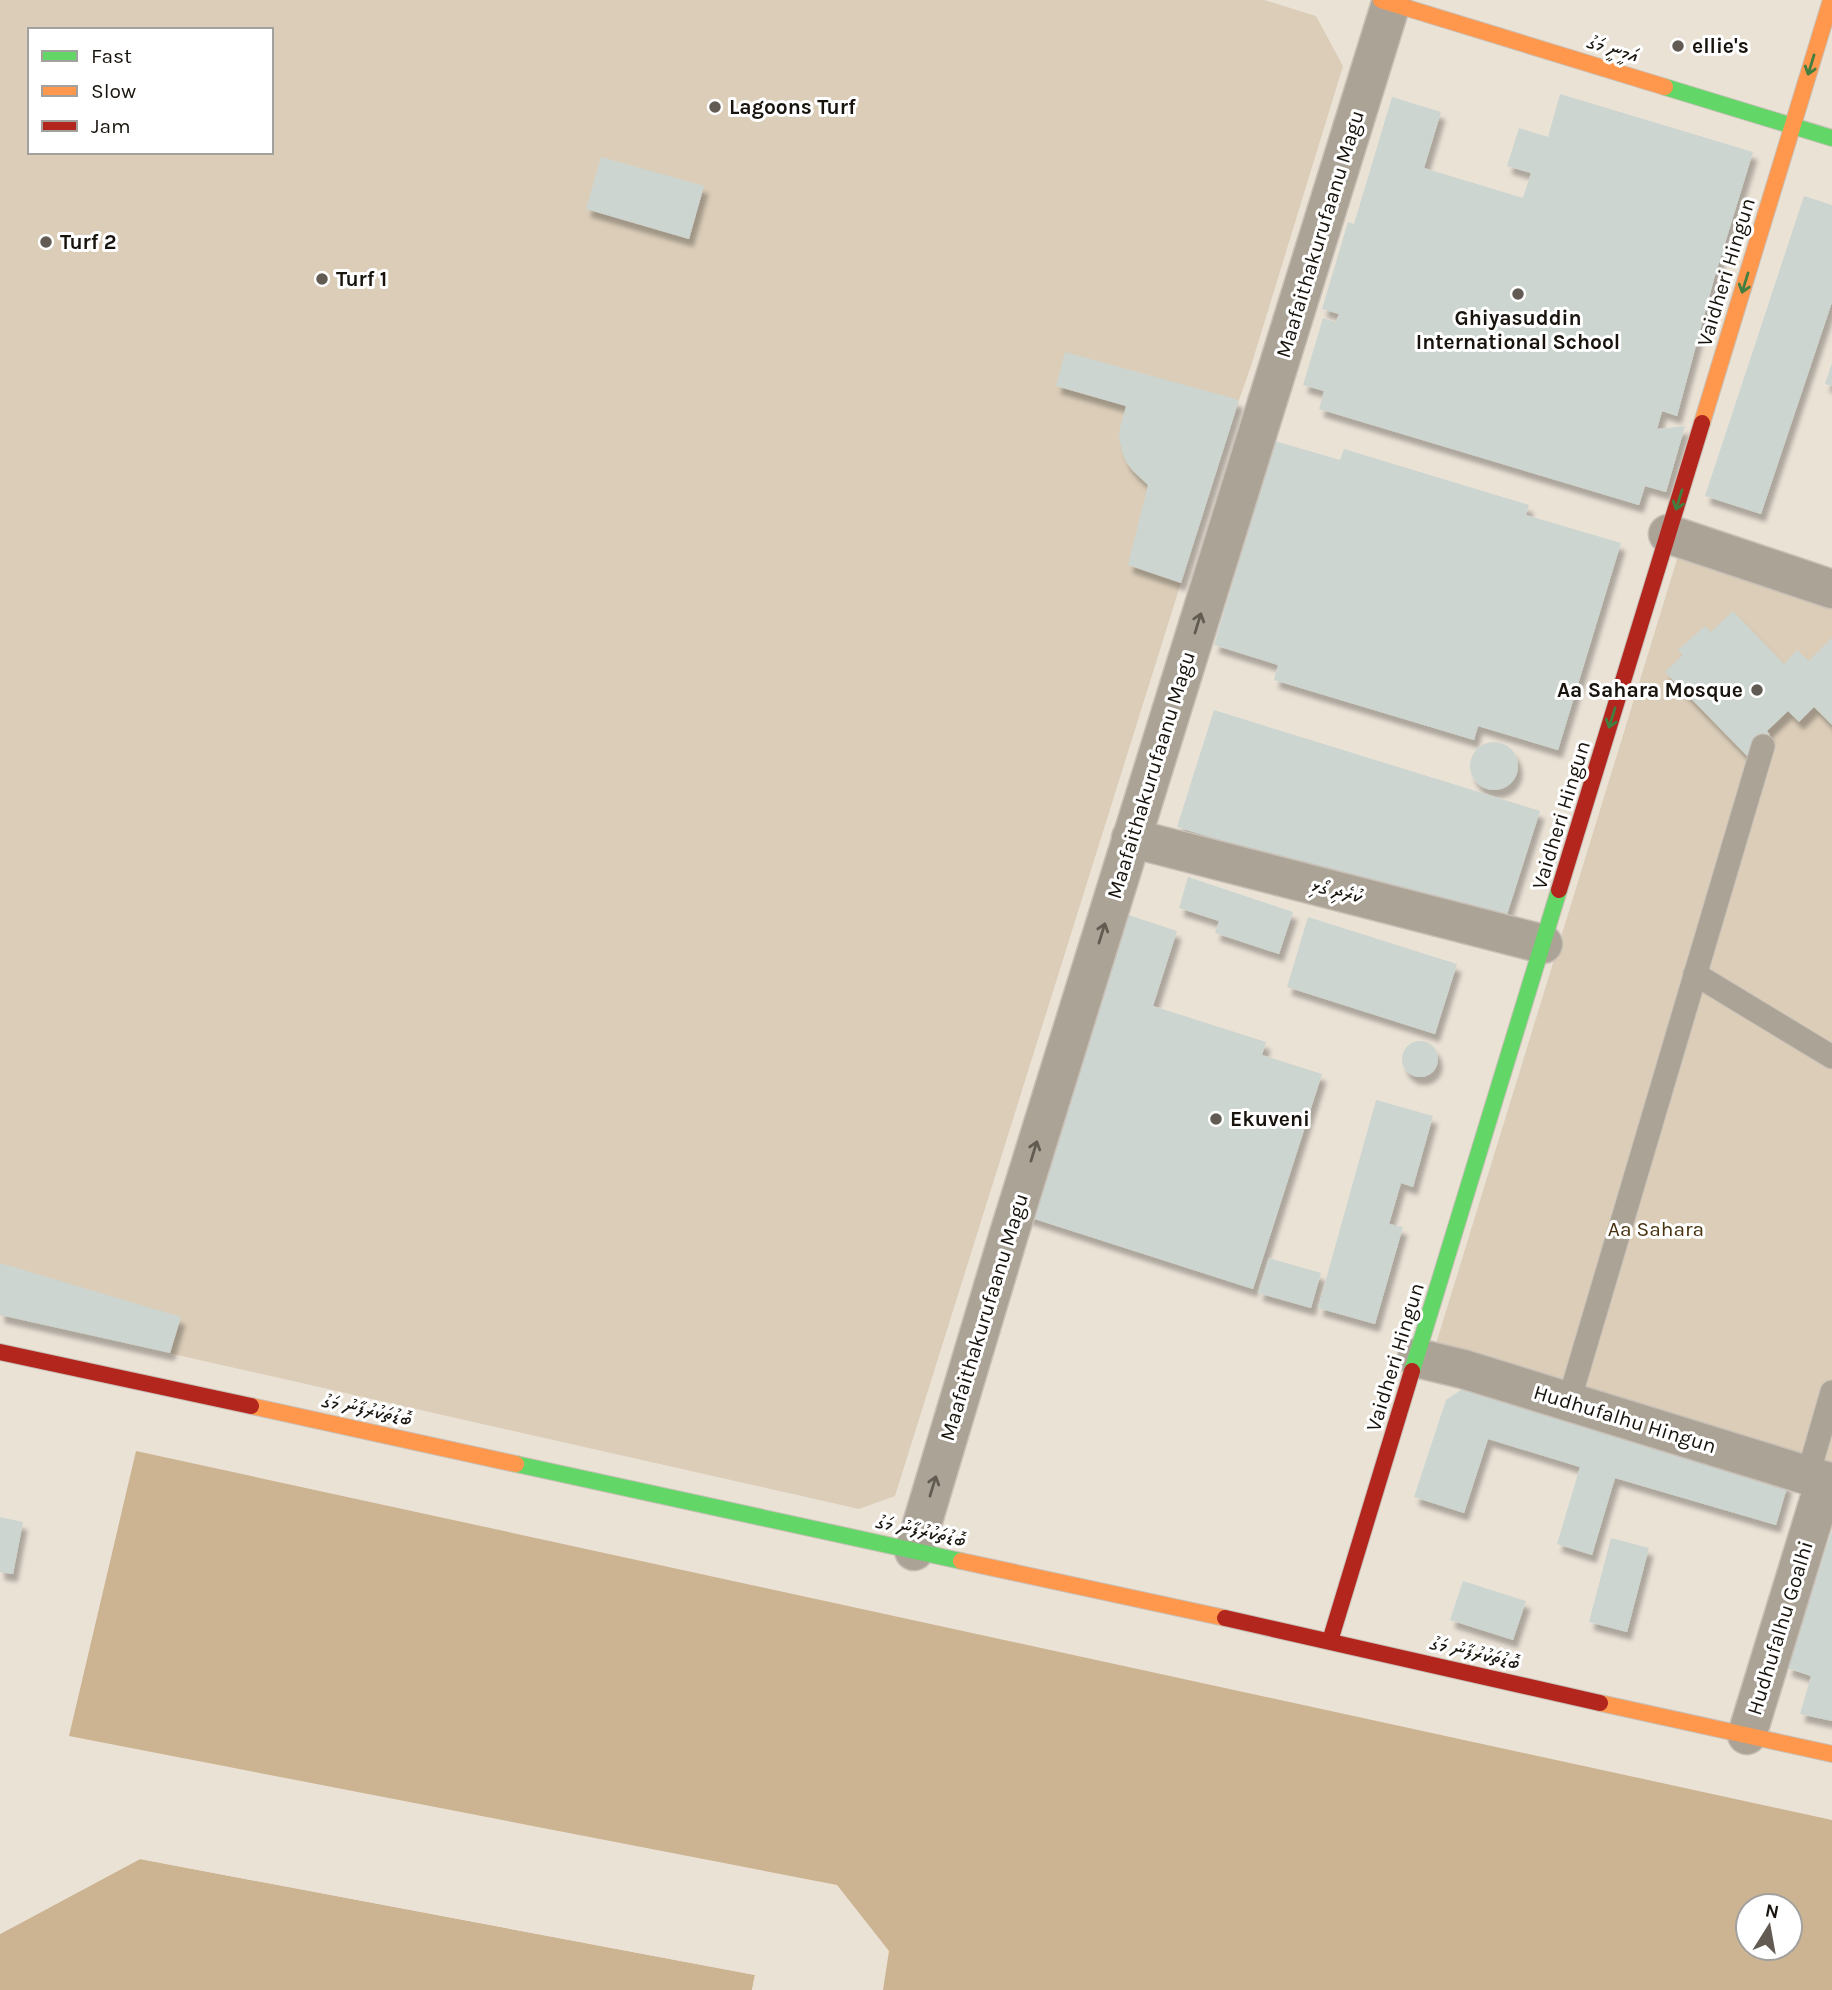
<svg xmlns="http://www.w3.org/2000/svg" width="1832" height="1990" viewBox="0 0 1832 1990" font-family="Karla,'Noto Sans Thaana',sans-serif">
  <defs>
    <filter id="shadow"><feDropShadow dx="4.5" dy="8" stdDeviation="2" flood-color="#0004"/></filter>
  </defs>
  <rect width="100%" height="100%" fill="#ebe2d6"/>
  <!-- green -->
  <g fill="#dbcdb8" fill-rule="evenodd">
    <path d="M0,0H1264L1316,16L1343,66L1251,366L1231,423L895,1496L859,1509L0,1315ZM30,30H271V152H30Z"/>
    <path d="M1679,553L1832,606V1465L1435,1347Z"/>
  </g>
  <!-- water -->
  <g fill="#ccb493" fill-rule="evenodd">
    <path d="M136,1451L1832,1820V1990H883L889,1951L837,1885L69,1736ZM1748,1906H1790V1948H1748Z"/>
    <path d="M140,1859L755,1975L752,1990H0V1934Z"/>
  </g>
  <!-- pier -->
  <path fill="#ebe2d6" d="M140,1856L756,1972L758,1973L756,1975L758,1979L755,1990H752L755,1975L140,1859L0,1934V1930L80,1886Z"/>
  <!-- building -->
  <g fill="#ccd5d0" filter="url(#shadow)">
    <path d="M1560,94L1753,152L1714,279L1677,416L1662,411L1657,429L1685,426L1666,492L1645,486L1639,505L1319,409L1324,391L1303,385L1323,318L1336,322L1339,314L1322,309L1348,222L1354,224L1392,97L1441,112L1424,168L1523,198L1531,173L1507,166L1519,128L1548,137Z"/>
    <path d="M601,157L704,186L689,239L586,209Z"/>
    <path d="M1804,196L1832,205V302L1761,514L1705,496Z"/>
    <path d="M1065,352L1239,400L1181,583L1128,565L1148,485L1133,471L1126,462L1122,451L1119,439L1120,428L1126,406L1056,386Z"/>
    <path d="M1832,363V386L1825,384Z"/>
    <path d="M1275,441L1340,460L1344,449L1529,505L1526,515L1621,543L1558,750L1478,726L1474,740L1274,680L1278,665L1214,645Z"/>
    <path d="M1733,611L1784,664L1797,650L1809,661L1832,638V725L1814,707L1799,722L1788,711L1767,731L1770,735L1747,756L1665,672L1683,655L1678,650L1705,626L1711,632Z"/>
    <path d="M1214,710L1540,811L1503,927L1177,827Z"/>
    <circle cx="1494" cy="766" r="24"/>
    <path d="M1188,877L1293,912L1279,954L1215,933L1219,921L1179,908Z"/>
    <path d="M1113,910L1177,931L1153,1006L1266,1042L1262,1055L1322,1074L1253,1289L1016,1213Z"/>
    <path d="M1308,917L1457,964L1435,1034L1287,987Z"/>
    <circle cx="1420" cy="1059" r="18"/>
    <path d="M1376,1100L1433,1116L1413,1187L1401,1183L1389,1224L1403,1227L1375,1324L1318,1308Z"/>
    <path d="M1269,1258L1321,1273L1311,1308L1258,1293Z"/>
    <path d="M0,1263L181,1317L170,1353L0,1315Z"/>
    <path d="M1468,1385L1788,1484L1776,1525L1615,1478L1592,1555L1557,1544L1580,1467L1488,1439L1464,1513L1414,1497L1446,1400Z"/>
    <path d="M0,1517L23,1522L13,1574L0,1572Z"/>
    <path d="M1832,1530V1721L1800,1714L1811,1676L1787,1668Z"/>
    <path d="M1611,1538L1649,1548L1627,1632L1589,1622Z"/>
    <path d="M1463,1581L1526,1601L1513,1640L1450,1620Z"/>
  </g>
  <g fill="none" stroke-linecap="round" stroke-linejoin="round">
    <defs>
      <g id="lane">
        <path d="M1695,974L1832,1057"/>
        <path d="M1569,1401L1763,746"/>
        <path d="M1808,1475L1832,1392"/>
      </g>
      <g id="street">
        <path d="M1668,534L1832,589"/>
        <path d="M1131,838L1543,944"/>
        <path d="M1417,1358L1463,1369L1832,1483"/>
        <path d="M914,1551L1008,1237L1392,0"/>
        <path d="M1747,1735L1825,1481"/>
      </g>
      <g id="fast">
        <path d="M1665,87L1832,138"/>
        <path d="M1412,1371L1559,890"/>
        <path d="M516,1464L961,1561"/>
      </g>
      <g id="slow">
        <path d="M1381,0L1665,87"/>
        <path d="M1702,423L1831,0"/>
        <path d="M251,1406L516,1464"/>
        <path d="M961,1561L1225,1618"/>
        <path d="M1600,1703L1832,1754"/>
      </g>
      <g id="jam">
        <path d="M1559,890L1702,423"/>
        <path d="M0,1352L251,1406"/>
        <path d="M1225,1618L1600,1703"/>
        <path d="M1330,1641L1412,1371"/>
      </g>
    </defs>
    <!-- lane casing -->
    <use href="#lane" stroke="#c8c0b7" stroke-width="25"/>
    <!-- street casing -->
    <use href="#street" stroke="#c8c0b7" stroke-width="41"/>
    <!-- fast casing -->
    <use href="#fast" stroke="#c8c0b7" stroke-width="18"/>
    <!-- slow casing -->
    <use href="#slow" stroke="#c8c0b7" stroke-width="18"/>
    <!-- jam casing -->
    <use href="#jam" stroke="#c8c0b7" stroke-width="18"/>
    <!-- lane -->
    <use href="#lane" stroke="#aba396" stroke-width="23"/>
    <!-- street -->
    <use href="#street" stroke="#aba396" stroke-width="38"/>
    <!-- fast -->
    <use href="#fast" stroke="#63d668" stroke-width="16"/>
    <!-- slow -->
    <use href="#slow" stroke="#ff974d" stroke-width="16"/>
    <!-- jam -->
    <use href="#jam" stroke="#b3261e" stroke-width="16"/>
  </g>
  <!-- one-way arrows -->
  <defs><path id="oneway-shaft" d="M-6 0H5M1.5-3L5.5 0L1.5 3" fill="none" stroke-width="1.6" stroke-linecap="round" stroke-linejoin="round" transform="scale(1.75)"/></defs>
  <g stroke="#417e3f">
    <use href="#oneway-shaft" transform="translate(1811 65) rotate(107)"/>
    <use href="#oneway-shaft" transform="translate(1745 283) rotate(107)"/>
    <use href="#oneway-shaft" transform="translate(1679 500) rotate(107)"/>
    <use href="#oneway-shaft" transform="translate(1612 718) rotate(107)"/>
  </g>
  <g stroke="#625b51">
    <use href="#oneway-shaft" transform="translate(1198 623) rotate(-73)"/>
    <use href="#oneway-shaft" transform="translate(1102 933) rotate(-73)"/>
    <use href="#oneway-shaft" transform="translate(1034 1151) rotate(-73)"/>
    <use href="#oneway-shaft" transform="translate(933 1486) rotate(-73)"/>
  </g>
  <!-- markers -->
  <g fill="#625b53" stroke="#fff" stroke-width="2.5">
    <circle cx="1678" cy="46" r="7"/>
    <circle cx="715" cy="107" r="7"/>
    <circle cx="46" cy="242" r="7"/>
    <circle cx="322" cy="279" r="7"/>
    <circle cx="1518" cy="294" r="7"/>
    <circle cx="1757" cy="690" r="7"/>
    <circle cx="1216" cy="1119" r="7"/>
  </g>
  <g text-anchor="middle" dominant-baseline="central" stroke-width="6" stroke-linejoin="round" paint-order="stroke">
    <!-- poi labels -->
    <g font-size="21" font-weight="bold" fill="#18130c" stroke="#fff" text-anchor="start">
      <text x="1692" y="46">ellie's</text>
      <text x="729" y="107">Lagoons Turf</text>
      <text x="60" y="242">Turf 2</text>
      <text x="336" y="279">Turf 1</text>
      <text x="1518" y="318" text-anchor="middle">Ghiyasuddin<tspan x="1518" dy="24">International School</tspan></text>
      <text x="1743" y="690" text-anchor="end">Aa Sahara Mosque</text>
      <text x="1230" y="1119">Ekuveni</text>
    </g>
    <!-- street labels -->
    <g font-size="21" fill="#18130c" stroke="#fff">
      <text transform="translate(1613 49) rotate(17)">އަމީނީ މަގު</text>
      <text transform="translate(1320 234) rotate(-73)">Maafaithakurufaanu Magu</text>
      <text transform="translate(1726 272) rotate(-73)">Vaidheri Hingun</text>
      <text transform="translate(1151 775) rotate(-73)">Maafaithakurufaanu Magu</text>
      <text transform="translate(1561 815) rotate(-73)">Vaidheri Hingun</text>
      <text transform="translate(1337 891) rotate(14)">ކުރެދި ގޯޅި</text>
      <text transform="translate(984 1317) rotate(-73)">Maafaithakurufaanu Magu</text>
      <text transform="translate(1395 1357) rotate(-73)">Vaidheri Hingun</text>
      <text transform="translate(367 1410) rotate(12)">ބޮޑުތަކުރުފާނު މަގު</text>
      <text transform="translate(1625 1419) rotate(17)">Hudhufalhu Hingun</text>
      <text transform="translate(921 1531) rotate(12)">ބޮޑުތަކުރުފާނު މަގު</text>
      <text transform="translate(1780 1628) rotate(-73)">Hudhufalhu Goalhi</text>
      <text transform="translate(1475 1653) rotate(13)">ބޮޑުތަކުރުފާނު މަގު</text>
    </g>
    <!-- park labels -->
    <g font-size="21" fill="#47310e" stroke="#fff">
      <text x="1656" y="1229">Aa Sahara</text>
    </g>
  </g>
  <!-- legend -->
  <rect x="28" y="28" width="245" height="126" fill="#ffffff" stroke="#a3a19e" stroke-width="2"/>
  <rect x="42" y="51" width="35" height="10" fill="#63d668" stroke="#a3a19e" stroke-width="2"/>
  <text x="91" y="63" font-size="21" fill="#18130c">Fast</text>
  <rect x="42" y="86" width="35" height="10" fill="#ff974d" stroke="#a3a19e" stroke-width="2"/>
  <text x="91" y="98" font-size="21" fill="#18130c">Slow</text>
  <rect x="42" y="121" width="35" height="10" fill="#b3261e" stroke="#a3a19e" stroke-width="2"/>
  <text x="91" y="133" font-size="21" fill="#18130c">Jam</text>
  <!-- north arrow -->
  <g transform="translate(1769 1927) rotate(11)"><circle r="33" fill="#ffffff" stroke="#a3a19e" stroke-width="2"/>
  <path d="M0-5L12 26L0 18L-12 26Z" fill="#625b53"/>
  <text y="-10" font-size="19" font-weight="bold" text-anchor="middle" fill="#18130c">N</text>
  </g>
</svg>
